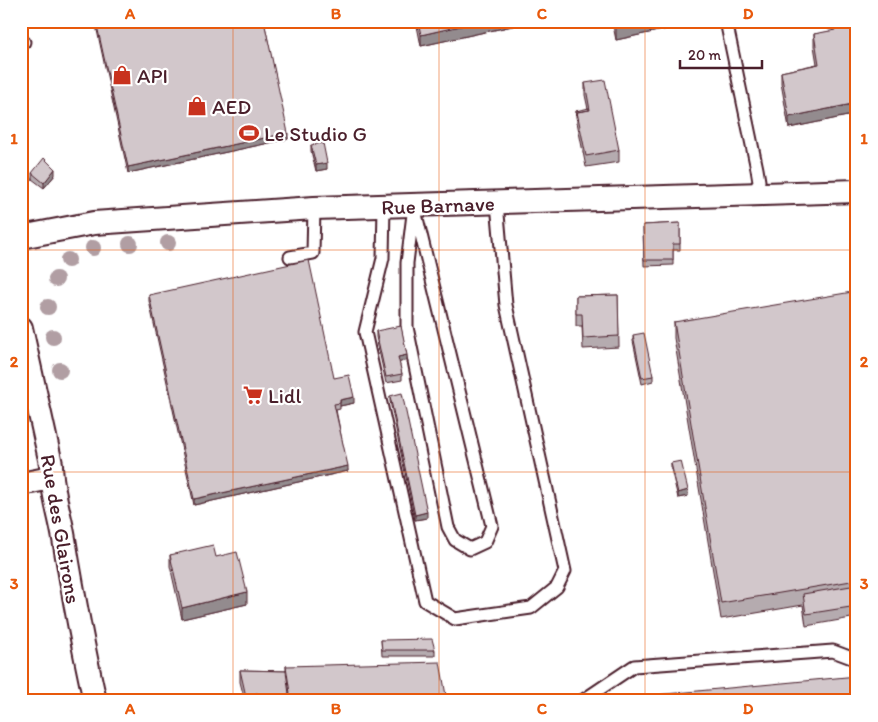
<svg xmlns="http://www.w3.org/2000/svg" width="878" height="722" viewBox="0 0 878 722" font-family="Itim,sans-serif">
  <rect width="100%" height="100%" fill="#fff"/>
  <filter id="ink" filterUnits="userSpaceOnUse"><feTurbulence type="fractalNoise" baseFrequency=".02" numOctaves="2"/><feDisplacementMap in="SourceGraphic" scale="10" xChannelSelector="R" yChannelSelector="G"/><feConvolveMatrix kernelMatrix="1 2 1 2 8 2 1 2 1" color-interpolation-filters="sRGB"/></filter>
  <g filter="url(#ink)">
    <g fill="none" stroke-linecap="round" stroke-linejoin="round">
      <defs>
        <g id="lane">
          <path d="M726,21L757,169L759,181L754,195"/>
          <path d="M21,40L24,42"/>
          <path d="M384,206L383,258L365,332L425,601L455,619L531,608L557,587L565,571L506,305L497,203"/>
          <path d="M414,206L492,526L485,542L470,549L455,540L448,527L407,327V263Z"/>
          <path d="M290,257L313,253L314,208"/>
          <path d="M582,701L634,666L833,651L857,660"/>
        </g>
        <g id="street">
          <path d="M21,237L94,223L314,208L857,191"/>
          <path d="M21,328L51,464C51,489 60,514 64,539C73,593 83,647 95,701"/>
          <path d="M21,484L51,478"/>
        </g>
      </defs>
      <!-- lane casing -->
      <use href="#lane" stroke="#4a1f2b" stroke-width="15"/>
      <!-- street casing -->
      <use href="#street" stroke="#4a1f2b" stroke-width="26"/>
      <!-- lane -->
      <use href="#lane" stroke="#fff" stroke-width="11"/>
      <!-- street -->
      <use href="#street" stroke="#fff" stroke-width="22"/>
    </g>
    <!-- trees -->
    <g fill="#b19ea3">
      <circle cx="168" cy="243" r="8"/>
      <circle cx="130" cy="244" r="8"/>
      <circle cx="93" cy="248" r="8"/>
      <circle cx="68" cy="260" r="8"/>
      <circle cx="56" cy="279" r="8"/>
      <circle cx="48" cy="307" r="8"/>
      <circle cx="53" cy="337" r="8"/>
      <circle cx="60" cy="370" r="8"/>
    </g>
    <!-- wall -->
    <g fill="#b5abaf" stroke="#4a1f2b">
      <path d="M95,21H264L288,139L128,173Z"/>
      <path d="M416,21H526V23L421,46Z"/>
      <path d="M612,21H695V23L616,40Z"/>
      <path d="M831,21H841L843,29L856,68L857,114L789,128L781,83V72L817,64L814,46V34L833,31Z"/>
      <path d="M585,83L619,150V162L586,167L576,117V111L588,109L585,95Z"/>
      <path d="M311,145L327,169L316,171L311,151Z"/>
      <path d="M32,173L55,175L44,188L32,179Z"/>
      <path d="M680,223V250H673V265L644,266L643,225Z"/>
      <path d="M149,295L334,378L354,403L340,406V409L336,410L348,471L194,505L149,301Z"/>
      <path d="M618,295L619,347L583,349L582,326H576V296Z"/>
      <path d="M857,318V617L806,626L803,605L721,619L674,338V322Z"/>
      <path d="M376,331L407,360L399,362L402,374V380L386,383L376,337Z"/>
      <path d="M633,335L653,376V381L642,384L633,341Z"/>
      <path d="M390,396L427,518L415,520L390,401Z"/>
      <path d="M671,463L688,496L678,498L671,469Z"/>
      <path d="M170,555L216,557L247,604L182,619L170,566Z"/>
      <path d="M381,640L435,650V656H382Z"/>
      <path d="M286,666L447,701H245L240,682V670L286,671Z"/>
    </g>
    <!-- shaded-wall -->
    <g fill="#938b8e" stroke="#4a1f2b">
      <path d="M482,21H526V23L421,46V35Z"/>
      <path d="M627,21H695V23L616,40V24Z"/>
      <rect x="854" y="57" width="3" height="11"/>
      <path d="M857,103V114L789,128V117Z"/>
      <path d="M288,133V139L128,173V167Z"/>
      <path d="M327,163V169L316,171V165Z"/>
      <path d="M55,169V175L44,188V183Z"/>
      <path d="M407,355V360L398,363V357Z"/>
      <path d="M354,397V403L340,406V400Z"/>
      <path d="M348,466V471L194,505V499Z"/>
      <path d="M688,490V496L678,498V493Z"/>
      <path d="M427,512V518L415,520V515Z"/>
      <path d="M247,592V604L182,619V608Z"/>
    </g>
    <!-- building -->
    <g fill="#d2c7cb" stroke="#4a1f2b">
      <path d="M96,21H264L288,133L128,167Z"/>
      <path d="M418,21H482L421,35Z"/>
      <path d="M616,21H627L616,24Z"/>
      <path d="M833,21H841L843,29L856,27L857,32V57H854L857,70V103L789,117L781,72L819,64L814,34L835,30Z"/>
      <path d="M605,80L619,150L586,156L577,112L590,110L585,83Z"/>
      <path d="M589,108V110L577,112V117L576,111Z"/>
      <path d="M323,143L327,163L316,165L311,145Z"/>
      <path d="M44,158L55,169L44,183L32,173Z"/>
      <path d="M680,223V244H673V260H644L643,225Z"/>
      <path d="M309,260L334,378L349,375L354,397L340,400V403L334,404L348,466L194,499L149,295Z"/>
      <path d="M852,292L857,318V580L721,603L674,322Z"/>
      <path d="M618,295L619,336L583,338L582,314H576V296Z"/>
      <path d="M401,326L407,355L398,357L402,374L386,377L376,331Z"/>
      <path d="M644,333L653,376L642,378L633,335Z"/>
      <path d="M402,393L427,512L415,515L390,396Z"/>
      <path d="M681,461L688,490L678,493L671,463Z"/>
      <path d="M213,545L216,557L237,552L247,592L182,608L170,555Z"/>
      <path d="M857,585V606L806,614L803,594Z"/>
      <path d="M432,639L435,650H382L381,640Z"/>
      <path d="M440,662L447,701H251V698L256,693L260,694L263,699L290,693L286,666Z"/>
      <path d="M240,670L286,671L289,694L263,699L260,694L256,693L251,698V701H247Z"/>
      <path d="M857,676V701H623V698Z"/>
    </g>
  </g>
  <!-- grid -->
  <path fill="none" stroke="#e8590c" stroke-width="1" stroke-opacity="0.55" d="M233,21V701M439,21V701M645,21V701M21,250H857M21,472H857"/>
  <!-- icons -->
  <defs>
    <symbol id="shop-bare" viewBox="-9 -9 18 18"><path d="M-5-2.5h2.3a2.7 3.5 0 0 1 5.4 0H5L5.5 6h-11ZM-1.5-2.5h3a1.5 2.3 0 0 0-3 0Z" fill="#c8321e" stroke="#fff" stroke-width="2.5" paint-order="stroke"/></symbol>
    <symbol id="stadium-bare" viewBox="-9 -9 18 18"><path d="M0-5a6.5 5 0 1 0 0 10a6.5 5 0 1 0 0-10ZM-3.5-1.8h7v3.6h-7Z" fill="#c8321e" stroke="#fff" stroke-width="2.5" paint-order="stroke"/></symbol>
    <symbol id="supermarket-bare" viewBox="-9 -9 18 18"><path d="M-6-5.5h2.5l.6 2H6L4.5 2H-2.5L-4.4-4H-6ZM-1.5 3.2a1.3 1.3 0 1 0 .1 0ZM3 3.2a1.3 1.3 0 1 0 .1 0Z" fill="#c8321e" stroke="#fff" stroke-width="2.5" paint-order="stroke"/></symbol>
  </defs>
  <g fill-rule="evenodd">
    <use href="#shop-bare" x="108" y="61" width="28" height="28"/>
    <use href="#shop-bare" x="183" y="92" width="28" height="28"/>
    <use href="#stadium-bare" x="235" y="119" width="28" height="28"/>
    <use href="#supermarket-bare" x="239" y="381" width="28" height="28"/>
  </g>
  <g text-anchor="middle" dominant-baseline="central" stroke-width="4.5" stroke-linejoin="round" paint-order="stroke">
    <!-- poi labels -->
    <g font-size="21" fill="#4a1f2b" stroke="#fff" text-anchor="start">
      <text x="137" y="75">API</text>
      <text x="212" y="106">AED</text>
      <text x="264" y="133">Le Studio G</text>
      <text x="268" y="395">Lidl</text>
    </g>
    <!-- street labels -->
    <g font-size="21" fill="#4a1f2b" stroke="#fff">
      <text transform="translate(438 205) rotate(-2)">Rue Barnave</text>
      <text transform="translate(61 529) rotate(80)">Rue des Glairons</text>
    </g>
  </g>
  <!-- margin -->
  <rect width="878" height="722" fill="none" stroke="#fff" stroke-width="55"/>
  <!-- scale -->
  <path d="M680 60v8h82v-8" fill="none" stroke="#4a1f2b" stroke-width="2.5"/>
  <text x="688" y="60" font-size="15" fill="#4a1f2b" stroke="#ffffff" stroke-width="4" paint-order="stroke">20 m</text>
  <rect x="28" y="28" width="822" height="666" fill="none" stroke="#e8590c" stroke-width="2"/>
  <g font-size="16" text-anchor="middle" font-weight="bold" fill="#e8590c">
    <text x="130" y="19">A</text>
    <text x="336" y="19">B</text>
    <text x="542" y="19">C</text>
    <text x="748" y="19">D</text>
    <text x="14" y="144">1</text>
    <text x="864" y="144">1</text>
    <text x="14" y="367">2</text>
    <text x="864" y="367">2</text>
    <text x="14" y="589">3</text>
    <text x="864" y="589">3</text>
    <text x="130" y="714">A</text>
    <text x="336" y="714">B</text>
    <text x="542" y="714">C</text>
    <text x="748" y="714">D</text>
  </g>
</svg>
